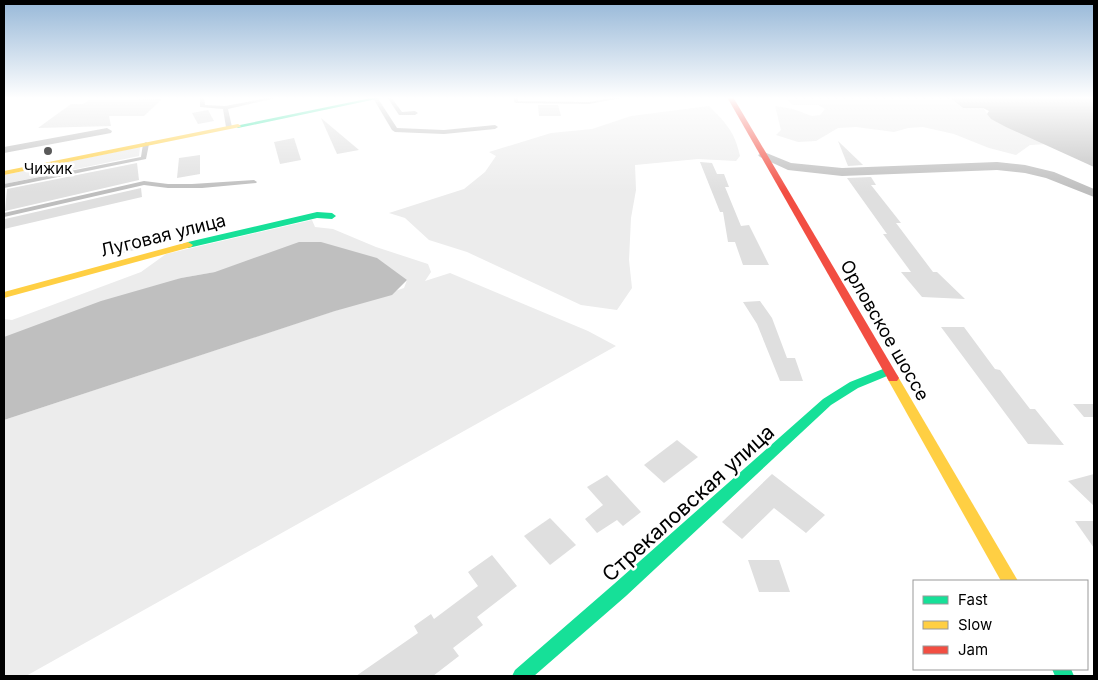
<svg xmlns="http://www.w3.org/2000/svg" width="1098" height="680" viewBox="0 0 1098 680" font-family="Inter,sans-serif">
  <rect width="100%" height="100%" fill="#fff"/>
  <!-- green -->
  <g fill="#ececec">
    <path d="M796,97H949L963,108H983L991,119L1048,144L1030,145L1016,155L989,148L954,134L923,127L908,128L894,132L856,127L838,128L816,141L798,142L776,135L781,130L775,106L793,109L812,116L820,115L825,109L818,105H793L787,100Z"/>
    <path d="M709,106C726,123 735,132 740,156L736,161L698,159L635,165L636,190L631,218L629,260L632,288L617,310L581,305L467,252L429,240L405,218L389,213L464,189L485,172L496,156L489,152L551,133L592,129L631,116Z"/>
    <path d="M140,147L139,156L4,184V175Z"/>
    <path d="M312,220L315,227L333,229L376,247L428,264L431,272L425,281L450,273L588,331L616,346L26,676H4V420L404,288L407,280L215,272L181,278L4,343V319L12,320L141,272L166,254Z"/>
  </g>
  <!-- water -->
  <g fill="#bfbfbf">
    <path d="M949,97H1094V167L1006,127L991,119L987,114L989,111L983,108H963Z"/>
    <path d="M299,242H321L377,258L407,280L392,295L335,311L4,420V337L101,301L181,278L215,272Z"/>
  </g>
  <!-- building -->
  <g fill="#dfdfdf">
    <path d="M162,99L144,116H109L111,126L38,128L71,104H83L89,100Z"/>
    <path d="M538,105H558L561,116H539Z"/>
    <path d="M208,110L214,121L198,124L192,113Z"/>
    <path d="M321,118L359,150L337,154Z"/>
    <path d="M294,138L301,160L280,164L274,142Z"/>
    <path d="M838,141L861,163L863,165L848,166Z"/>
    <path d="M200,155V174L177,178L179,158Z"/>
    <path d="M700,162L712,163L717,174H724L729,187H725L741,226L749,225L769,265H743L735,242H728L723,212H720Z"/>
    <path d="M137,163L139,180L5,211L7,189Z"/>
    <path d="M871,177L876,185H871L901,223H896L933,272H937L965,299L922,297L901,272H911L883,234H887L847,178Z"/>
    <path d="M141,188L142,197L4,229L5,219Z"/>
    <path d="M139,236L142,248L115,255L113,243Z"/>
    <path d="M760,301L772,318L787,358H795L803,381H780L757,324L743,302Z"/>
    <path d="M941,327H964L995,369L1000,370L1030,409H1035L1064,445L1028,444Z"/>
    <path d="M1073,404H1094V417H1084Z"/>
    <path d="M677,440L698,457L664,483L644,465Z"/>
    <path d="M772,474L825,515L806,533L774,508L742,539L722,522Z"/>
    <path d="M1094,474V506L1068,481Z"/>
    <path d="M607,475L641,512L623,526L617,520L597,533L585,519L603,505L587,487Z"/>
    <path d="M550,518L576,545L550,565L524,536Z"/>
    <path d="M1075,521H1094V548Z"/>
    <path d="M492,555L517,586L477,617L483,625L453,648L459,656L433,676H356L418,633L414,626L431,614L434,619L478,586L468,572Z"/>
    <path d="M748,560H779L790,592H759Z"/>
  </g>
  <g fill="none" stroke-linecap="round" stroke-linejoin="round">
    <!-- lane -->
    <g fill="#bebebe" fill-rule="evenodd">
      <path d="M200,97H204L205,105L225,106L273,97H280L228,109L232,127L229,129L226,127L223,109L200,107Z"/>
      <path d="M373,97H377L397,128L444,130L495,125L498,127L495,129L444,134L395,132L392,130L373,98Z"/>
      <path d="M387,97H391L402,112L415,111L418,113L415,115H399Z"/>
      <path d="M514,97H518V101L589,102L619,97H627L589,104L516,103L514,102Z"/>
      <path d="M146,142L149,144L146,159L4,188V184L141,157L143,144Z"/>
      <path d="M254,180L257,182L256,183L202,188H168L144,185L4,217V213L144,181L168,184H192Z"/>
    </g>
    <!-- street -->
    <g fill="#bebebe" fill-rule="evenodd">
      <path d="M107,128L112,131L111,133L4,153V147Z"/>
      <path d="M764,152L791,163L842,168L997,162L1025,165L1054,172L1094,189V197L1046,178L1025,173L997,170L842,176L788,170L760,157L758,155Z"/>
    </g>
    <!-- fast -->
    <g fill="#16e098" fill-rule="evenodd">
      <path d="M376,97H386L238,128L235,126Z"/>
      <path d="M317,212L332,213L336,216L332,219L317,218L188,248L183,245L188,242Z"/>
      <path d="M888,367L892,368L894,371L892,374L858,388L831,405L626,596L534,676H512L515,670L614,584L823,399L850,382Z"/>
      <path d="M1052,669H1071L1074,676H1055Z"/>
    </g>
    <!-- slow -->
    <g fill="#ffcf43" fill-rule="evenodd">
      <path d="M238,124L241,126L240,127L4,175V171Z"/>
      <path d="M188,242L193,245L191,247L4,298V292Z"/>
      <path d="M893,374L897,375L1018,581H1001L887,378L889,375Z"/>
    </g>
    <!-- jam -->
    <path fill="#f24e42" fill-rule="evenodd" d="M727,97H733L899,378L897,381H889Z"/>
  </g>
  <!-- sky -->
  <linearGradient id="sky" x2="0" y2="1"><stop stop-color="#97b8d8"/><stop offset="0.51" stop-color="#fff"/><stop offset="1" stop-color="#fff" stop-opacity="0"/></linearGradient>
  <rect width="1098" height="192" fill="url(#sky)"/>
  <!-- markers -->
  <circle fill="#595959" stroke="#fff" stroke-width="2" cx="48" cy="151" r="5"/>
  <g text-anchor="middle" dominant-baseline="central" stroke-width="5" stroke-linejoin="round" paint-order="stroke">
    <!-- far-poi labels -->
    <g font-size="15" fill="#000" stroke="#fff">
      <text x="48" y="168">Чижик</text>
    </g>
    <!-- street labels -->
    <g font-size="18" fill="#000" stroke="#fff">
      <text transform="translate(163 235) rotate(-14)">Луговая улица</text>
      <text transform="translate(885 330) rotate(60)">Орловское шоссе</text>
    </g>
    <!-- near-street labels -->
    <g font-size="21" fill="#000" stroke="#fff">
      <text transform="translate(688 503) rotate(-42)">Стрекаловская улица</text>
    </g>
  </g>
  <!-- border -->
  <rect width="1098" height="680" fill="none" stroke="#000000" stroke-width="10"/>
  <!-- legend -->
  <rect x="913" y="580" width="175" height="90" fill="#ffffff" stroke="#999999"/>
  <rect x="923" y="596" width="25" height="8" fill="#16e098" stroke="#999999"/>
  <text x="958" y="605" font-size="15" fill="#000000">Fast</text>
  <rect x="923" y="621" width="25" height="8" fill="#ffcf43" stroke="#999999"/>
  <text x="958" y="630" font-size="15" fill="#000000">Slow</text>
  <rect x="923" y="646" width="25" height="8" fill="#f24e42" stroke="#999999"/>
  <text x="958" y="655" font-size="15" fill="#000000">Jam</text>
</svg>
